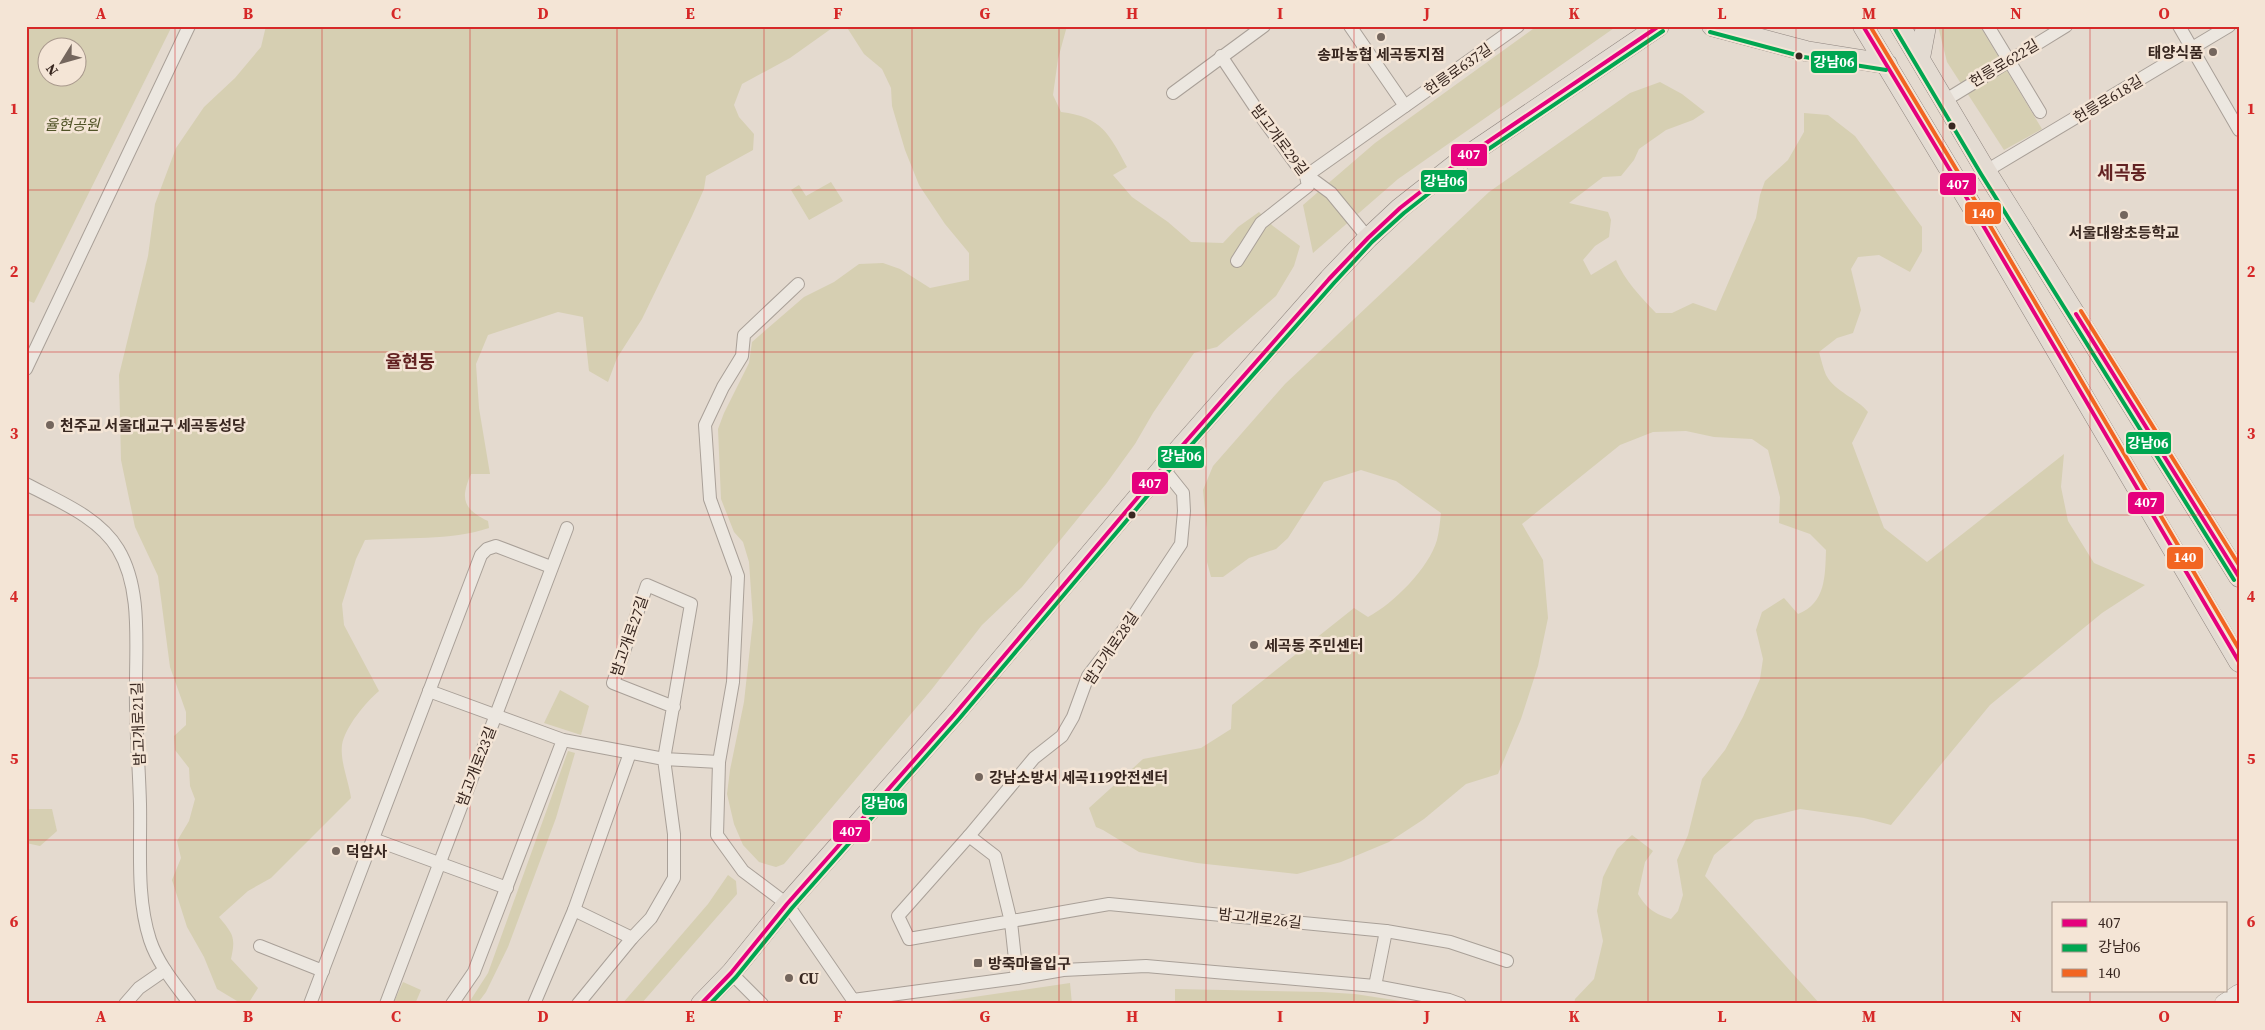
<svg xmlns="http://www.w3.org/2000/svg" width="2265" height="1030" viewBox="0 0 2265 1030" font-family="'Source Serif 4','Noto Sans KR',serif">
  <rect width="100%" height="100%" fill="#e4dacf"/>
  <!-- green -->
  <g fill="#d6cfb2" fill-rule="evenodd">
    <path d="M26,26H172L34,303L26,300ZM48,48H78V78H48Z"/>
    <path d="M266,26H707L709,29L712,26H835L790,58L742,84L734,105L739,117L754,134L753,150L706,176L704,189L692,216L642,319L617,358L608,382L589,371L583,317L558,312L488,335L476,364L479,408L490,474H471C460,499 463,509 488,521L489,528C449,541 406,537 365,540L356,559L342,604L344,625L379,691C366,702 345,727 342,745C340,762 349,782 351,798L271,878L248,891L219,917C233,934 236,937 231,959L258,988L248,1004H242L217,989L204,957L187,927L172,880L181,858L177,841L189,821L195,799L190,786L189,768L175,750L174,736L186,725V712L170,667L158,576L135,527L121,460L119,375L148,256L155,204L176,148L204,107L235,78L261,47Z"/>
    <path d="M846,26H1067L1058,59L1053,95L1061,112C1102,117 1109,134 1127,167L1113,175L1132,197L1168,222L1191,242L1223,243L1238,227L1259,212L1273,226L1300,246L1294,266L1276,296L1217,347L1194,353L1153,413L1135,444L1106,484L1022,587L982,625L932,689L784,864L776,867L759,862L743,845L734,824L727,794L730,770L744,702L753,620L749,562L743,542L734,532L721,499L718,429L724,413L749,363L752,342L804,297L834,282L859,264L883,263L900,269L930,288L969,280V253L945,224L919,185L905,150L892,106L891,88L882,69L864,54Z"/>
    <path d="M1537,26H1617L1398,179L1313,253L1303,205L1375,143Z"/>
    <path d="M1938,26H1980L2042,129L2004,150L1947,62Z"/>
    <path d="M1660,82L1682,94L1705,112L1693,120L1666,130L1639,149L1634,160L1621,176L1603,177L1569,203L1608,212L1611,220L1609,237L1595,246L1583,260L1591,275L1616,260C1625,281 1640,296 1656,313H1672L1693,303L1716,311L1756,218L1760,195L1765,181L1788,160L1804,132V113L1828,115L1855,136L1922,227V251L1910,272L1879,255L1858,257L1851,269L1861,310L1853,333L1837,338L1819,352C1821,359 1823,368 1826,375C1835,392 1857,398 1868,412L1852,443L1884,528L1927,562L2064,454L2061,487L2068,521L2094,563L2145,585L2102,613L1990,705L1891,825L1864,818L1800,809L1755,820L1714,855L1705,876L1820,1004H1574L1575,999L1594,979L1603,941L1597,911L1603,877L1617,849L1632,835L1653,851L1645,862L1638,894C1647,909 1655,914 1671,919L1678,911L1683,895L1677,860L1688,835L1702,779L1725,750L1743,717L1760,679L1763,659L1756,630L1762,612L1784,598L1798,614C1826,603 1825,576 1826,550L1810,534L1779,523L1780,497L1768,450L1752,439L1714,437L1686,431L1653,432L1620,445L1522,524L1543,560L1548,618L1538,666L1521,719L1498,774L1466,784L1424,819L1389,842L1341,862L1297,874L1197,863L1139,852L1103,830L1096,827L1089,808L1143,759L1201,748L1231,729L1232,705L1354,608L1368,617C1393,604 1429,568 1437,540C1439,532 1440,522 1441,513L1396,481L1361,470L1324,482L1288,538L1276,549L1249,558L1223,577H1211L1207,562V530L1203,490L1213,466L1285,384L1489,192L1630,93Z"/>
    <path d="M831,182L843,201L809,220L791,190L799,185L806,196Z"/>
    <path d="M560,690L589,706L581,735L544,723Z"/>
    <path d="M568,751L575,753L556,818L508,947L486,992L477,1004H468L488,973Z"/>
    <path d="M26,809H52L57,831L40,846L26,843Z"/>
    <path d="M728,875L736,881L737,894L641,1004H622L708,904Z"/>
    <path d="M403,982L421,990L415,1004H393Z"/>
    <path d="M1070,983L1072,1004H926Z"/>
    <path d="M1175,989L1322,992L1355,994L1420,1004H1175Z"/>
  </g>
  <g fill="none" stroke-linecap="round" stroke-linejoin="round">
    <defs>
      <g id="street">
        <path d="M1350,26L1405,106"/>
        <path d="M1988,26L2040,112"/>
        <path d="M2179,26L2239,130"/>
        <path d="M1221,56L1263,119L1301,171L1331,193L1368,238"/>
        <path d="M1173,93L1264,26"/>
        <path d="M1944,101L2066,26"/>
        <path d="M1986,171L2229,26"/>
        <path d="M1306,176L1518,26"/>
        <path d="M1237,261L1261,223L1308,186L1306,176"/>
        <path d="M798,284L744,335L742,356L723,387L705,425L710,499L738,576L733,682L719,762L717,835L743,871L787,904L853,1000L1017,978L1063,970L1146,966L1375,986L1449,1000L1460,1004"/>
        <path d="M26,369L189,26"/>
        <path d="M26,484C58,501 99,517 118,549C141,587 136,639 136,683C135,723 139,763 140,804C141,848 136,897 150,940C158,964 175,984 190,1004"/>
        <path d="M429,691L563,740L664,759L674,834V878L651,918L632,938L578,1004"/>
        <path d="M674,707L613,683L647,585L691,604L664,759L719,762"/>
        <path d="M969,836L1034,758L1062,736L1073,717L1088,676L1128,624L1181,544L1184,511L1183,493L1163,468"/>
        <path d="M373,839L507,888"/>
        <path d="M574,910L632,938"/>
        <path d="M260,946L323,971"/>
        <path d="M731,973L762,1004"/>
        <path d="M1017,978L1011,922L995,856L969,836L898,916L909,939L1109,904L1386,931L1450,942L1507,961"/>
        <path d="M1375,986L1386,931"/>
        <path d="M125,1004L139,988L165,970"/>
        <path d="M310,1004L481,555L487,549L496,546L551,567"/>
        <path d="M386,1004L567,528"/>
        <path d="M452,1004L474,972L563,740"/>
        <path d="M534,1004L574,910L630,753"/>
      </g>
      <path id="secondary" d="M2224,1004L2239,994"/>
      <g id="primary">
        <path d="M1712,26L1806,51L1887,64"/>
        <path d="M1863,26L1977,215L2239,662"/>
        <path d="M1900,26L1986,171L2239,577"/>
        <path d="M1920,58L1926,26"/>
        <path d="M701,1004L731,973L787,904L954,715L1166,464L1329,279L1368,238L1400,208L1461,160L1659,26"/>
      </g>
    </defs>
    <!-- street casing -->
    <use href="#street" stroke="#a9a098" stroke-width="14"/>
    <!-- secondary casing -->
    <use href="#secondary" stroke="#998f88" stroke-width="20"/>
    <!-- primary casing -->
    <use href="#primary" stroke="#8f857f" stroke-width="21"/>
    <!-- street -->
    <use href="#street" stroke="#ece7e0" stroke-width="12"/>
    <!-- secondary -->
    <use href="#secondary" stroke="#ece7e0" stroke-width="19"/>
    <!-- primary -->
    <use href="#primary" stroke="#e3dbd2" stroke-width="20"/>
    <defs>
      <g id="bus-1">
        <path d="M1863,26L1977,215L2239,662"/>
        <path d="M2076,314L2239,577"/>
        <path d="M701,1004L731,973L787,904L954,715L1166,464L1329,279L1368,238L1400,208L1461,160L1659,26"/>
      </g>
      <g id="bus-2">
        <path d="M1895,29L1981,174L2234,580"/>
        <path d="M1710,32L1804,57L1886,70"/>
        <path d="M710,1004L736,977L792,908L959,719L1171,468L1334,283L1372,242L1404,213L1465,165L1663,31"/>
      </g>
      <g id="bus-3">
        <path d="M1870,26L1982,212L2239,649"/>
        <path d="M2081,311L2239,565"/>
      </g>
    </defs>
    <!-- bus-1 casing -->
    <use href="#bus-1" stroke="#f4e5d6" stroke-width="8"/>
    <!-- bus-2 casing -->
    <use href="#bus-2" stroke="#f4e5d6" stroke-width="8"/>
    <!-- bus-3 casing -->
    <use href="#bus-3" stroke="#f4e5d6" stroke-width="8"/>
    <!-- bus-1 -->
    <use href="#bus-1" stroke="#e5007d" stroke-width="4"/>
    <!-- bus-2 -->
    <use href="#bus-2" stroke="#00a651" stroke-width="4"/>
    <!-- bus-3 -->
    <use href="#bus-3" stroke="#f26522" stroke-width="4"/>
  </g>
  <!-- grid -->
  <path fill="none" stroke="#d62828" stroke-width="1" stroke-opacity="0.55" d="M175,26V1004M322,26V1004M470,26V1004M617,26V1004M764,26V1004M912,26V1004M1059,26V1004M1206,26V1004M1354,26V1004M1501,26V1004M1648,26V1004M1796,26V1004M1943,26V1004M2090,26V904M26,190H2239M26,352H2239M26,515H2239M26,678H2239M26,840H2239M2090,991V1004"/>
  <!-- markers -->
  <g fill="#74665d" stroke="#f4e5d6" stroke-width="2">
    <circle cx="1381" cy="37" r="5"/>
    <circle cx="2213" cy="52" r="5"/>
    <circle cx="2124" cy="215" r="5"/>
    <circle cx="50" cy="425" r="5"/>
    <circle cx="1254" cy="645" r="5"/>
    <circle cx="979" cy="777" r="5"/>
    <circle cx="336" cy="851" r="5"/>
    <rect x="973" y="958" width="10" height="10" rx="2.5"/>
    <circle cx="789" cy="978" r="5"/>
  </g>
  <g fill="#382720" stroke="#f4e5d6" stroke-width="2">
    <circle cx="1799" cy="56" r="4.5"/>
    <circle cx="1952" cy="126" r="4.5"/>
    <circle cx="1132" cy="515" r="4.5"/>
  </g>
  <g text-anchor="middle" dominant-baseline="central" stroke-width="5" stroke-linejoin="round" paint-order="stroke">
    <!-- poi labels -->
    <g font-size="15" font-weight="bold" fill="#382720" stroke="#f4e5d6" text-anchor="start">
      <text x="2203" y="52" text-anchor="end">태양식품</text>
      <text x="1381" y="54" text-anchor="middle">송파농협 세곡동지점</text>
      <text x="2124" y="232" text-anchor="middle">서울대왕초등학교</text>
      <text x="60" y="425">천주교 서울대교구 세곡동성당</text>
      <text x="1264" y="645">세곡동 주민센터</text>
      <text x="989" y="777">강남소방서 세곡119안전센터</text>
      <text x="346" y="851">덕암사</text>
      <text x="988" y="963">방죽마을입구</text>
      <text x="799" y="978">CU</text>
    </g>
    <!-- street labels -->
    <g font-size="15" fill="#382720" stroke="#f4e5d6">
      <text transform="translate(2004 63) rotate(-31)">헌릉로622길</text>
      <text transform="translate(1458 69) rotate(-35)">헌릉로637길</text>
      <text transform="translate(2108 99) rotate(-31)">헌릉로618길</text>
      <text transform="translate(1280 140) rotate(53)">밤고개로29길</text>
      <text transform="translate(629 636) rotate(-71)">밤고개로27길</text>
      <text transform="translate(1111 648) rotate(-56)">밤고개로28길</text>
      <text transform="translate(138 724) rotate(-92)">밤고개로21길</text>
      <text transform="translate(476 766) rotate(-69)">밤고개로23길</text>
      <text transform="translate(1260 918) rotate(6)">밤고개로26길</text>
    </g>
    <!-- park labels -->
    <g font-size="15" font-style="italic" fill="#515428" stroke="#f4e5d6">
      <text x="72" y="124">율현공원</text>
    </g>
    <!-- quarter labels -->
    <g font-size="18" font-weight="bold" fill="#632222" stroke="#f4e5d6">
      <text x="2122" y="172">세곡동</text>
      <text x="410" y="361">율현동</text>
    </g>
  </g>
  <g stroke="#f4e5d6" stroke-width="2">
    <rect x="1810" y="50" width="48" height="24" rx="5" fill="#00a651"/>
    <rect x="1450" y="143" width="38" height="24" rx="5" fill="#e5007d"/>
    <rect x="1420" y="169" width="48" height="24" rx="5" fill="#00a651"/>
    <rect x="1939" y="172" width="38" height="24" rx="5" fill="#e5007d"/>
    <rect x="1964" y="201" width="38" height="24" rx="5" fill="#f26522"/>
    <rect x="2125" y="431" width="47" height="24" rx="5" fill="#00a651"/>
    <rect x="1157" y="445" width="48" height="24" rx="5" fill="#00a651"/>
    <rect x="1131" y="471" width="38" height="24" rx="5" fill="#e5007d"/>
    <rect x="2127" y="491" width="38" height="24" rx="5" fill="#e5007d"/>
    <rect x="2166" y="546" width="38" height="24" rx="5" fill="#f26522"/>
    <rect x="861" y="792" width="47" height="24" rx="5" fill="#00a651"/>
    <rect x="832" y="819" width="39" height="24" rx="5" fill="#e5007d"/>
  </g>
  <g font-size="14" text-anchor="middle" font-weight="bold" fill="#fff">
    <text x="1834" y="67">강남06</text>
    <text x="1469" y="159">407</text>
    <text x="1444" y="186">강남06</text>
    <text x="1958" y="189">407</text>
    <text x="1983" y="218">140</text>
    <text x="2148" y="448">강남06</text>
    <text x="1181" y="461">강남06</text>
    <text x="1150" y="488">407</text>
    <text x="2146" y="507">407</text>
    <text x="2185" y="562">140</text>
    <text x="884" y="808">강남06</text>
    <text x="851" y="836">407</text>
  </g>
  <!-- border -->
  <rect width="2265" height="1030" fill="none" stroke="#f4e5d6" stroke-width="55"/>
  <!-- legend -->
  <rect x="2052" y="902" width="175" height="90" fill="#f4e5d6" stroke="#a9998d"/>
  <rect x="2062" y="919" width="25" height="8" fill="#e5007d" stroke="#a9998d"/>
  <text x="2098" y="928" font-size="15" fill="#382720">407</text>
  <rect x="2062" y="944" width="25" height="8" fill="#00a651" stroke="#a9998d"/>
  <text x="2098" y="952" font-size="15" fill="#382720">강남06</text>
  <rect x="2062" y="969" width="25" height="8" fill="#f26522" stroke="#a9998d"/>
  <text x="2098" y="978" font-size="15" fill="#382720">140</text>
  <!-- north arrow -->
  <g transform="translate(62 62) rotate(233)"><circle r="24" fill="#f4e5d6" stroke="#a9998d"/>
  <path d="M0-4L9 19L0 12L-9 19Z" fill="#74665d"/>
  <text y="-8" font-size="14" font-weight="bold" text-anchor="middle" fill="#382720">N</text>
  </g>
  <rect x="28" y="28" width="2210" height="974" fill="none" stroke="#d62828" stroke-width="2"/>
  <g font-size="16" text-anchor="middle" font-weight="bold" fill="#d62828">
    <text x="101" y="19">A</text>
    <text x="248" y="19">B</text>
    <text x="396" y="19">C</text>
    <text x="543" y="19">D</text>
    <text x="690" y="19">E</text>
    <text x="838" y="19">F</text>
    <text x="985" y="19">G</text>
    <text x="1132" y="19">H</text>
    <text x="1280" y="19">I</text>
    <text x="1427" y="19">J</text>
    <text x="1574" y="19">K</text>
    <text x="1722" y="19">L</text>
    <text x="1869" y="19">M</text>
    <text x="2016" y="19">N</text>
    <text x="2164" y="19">O</text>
    <text x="14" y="114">1</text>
    <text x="2251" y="114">1</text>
    <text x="14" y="277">2</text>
    <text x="2251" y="277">2</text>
    <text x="14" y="439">3</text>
    <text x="2251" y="439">3</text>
    <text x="14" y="602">4</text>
    <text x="2251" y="602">4</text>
    <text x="14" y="764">5</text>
    <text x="2251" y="764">5</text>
    <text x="14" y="927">6</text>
    <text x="2251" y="927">6</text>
    <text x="101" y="1022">A</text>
    <text x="248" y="1022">B</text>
    <text x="396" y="1022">C</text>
    <text x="543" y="1022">D</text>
    <text x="690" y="1022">E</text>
    <text x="838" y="1022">F</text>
    <text x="985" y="1022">G</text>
    <text x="1132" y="1022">H</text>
    <text x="1280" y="1022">I</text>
    <text x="1427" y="1022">J</text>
    <text x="1574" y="1022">K</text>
    <text x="1722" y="1022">L</text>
    <text x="1869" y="1022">M</text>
    <text x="2016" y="1022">N</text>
    <text x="2164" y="1022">O</text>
  </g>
</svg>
